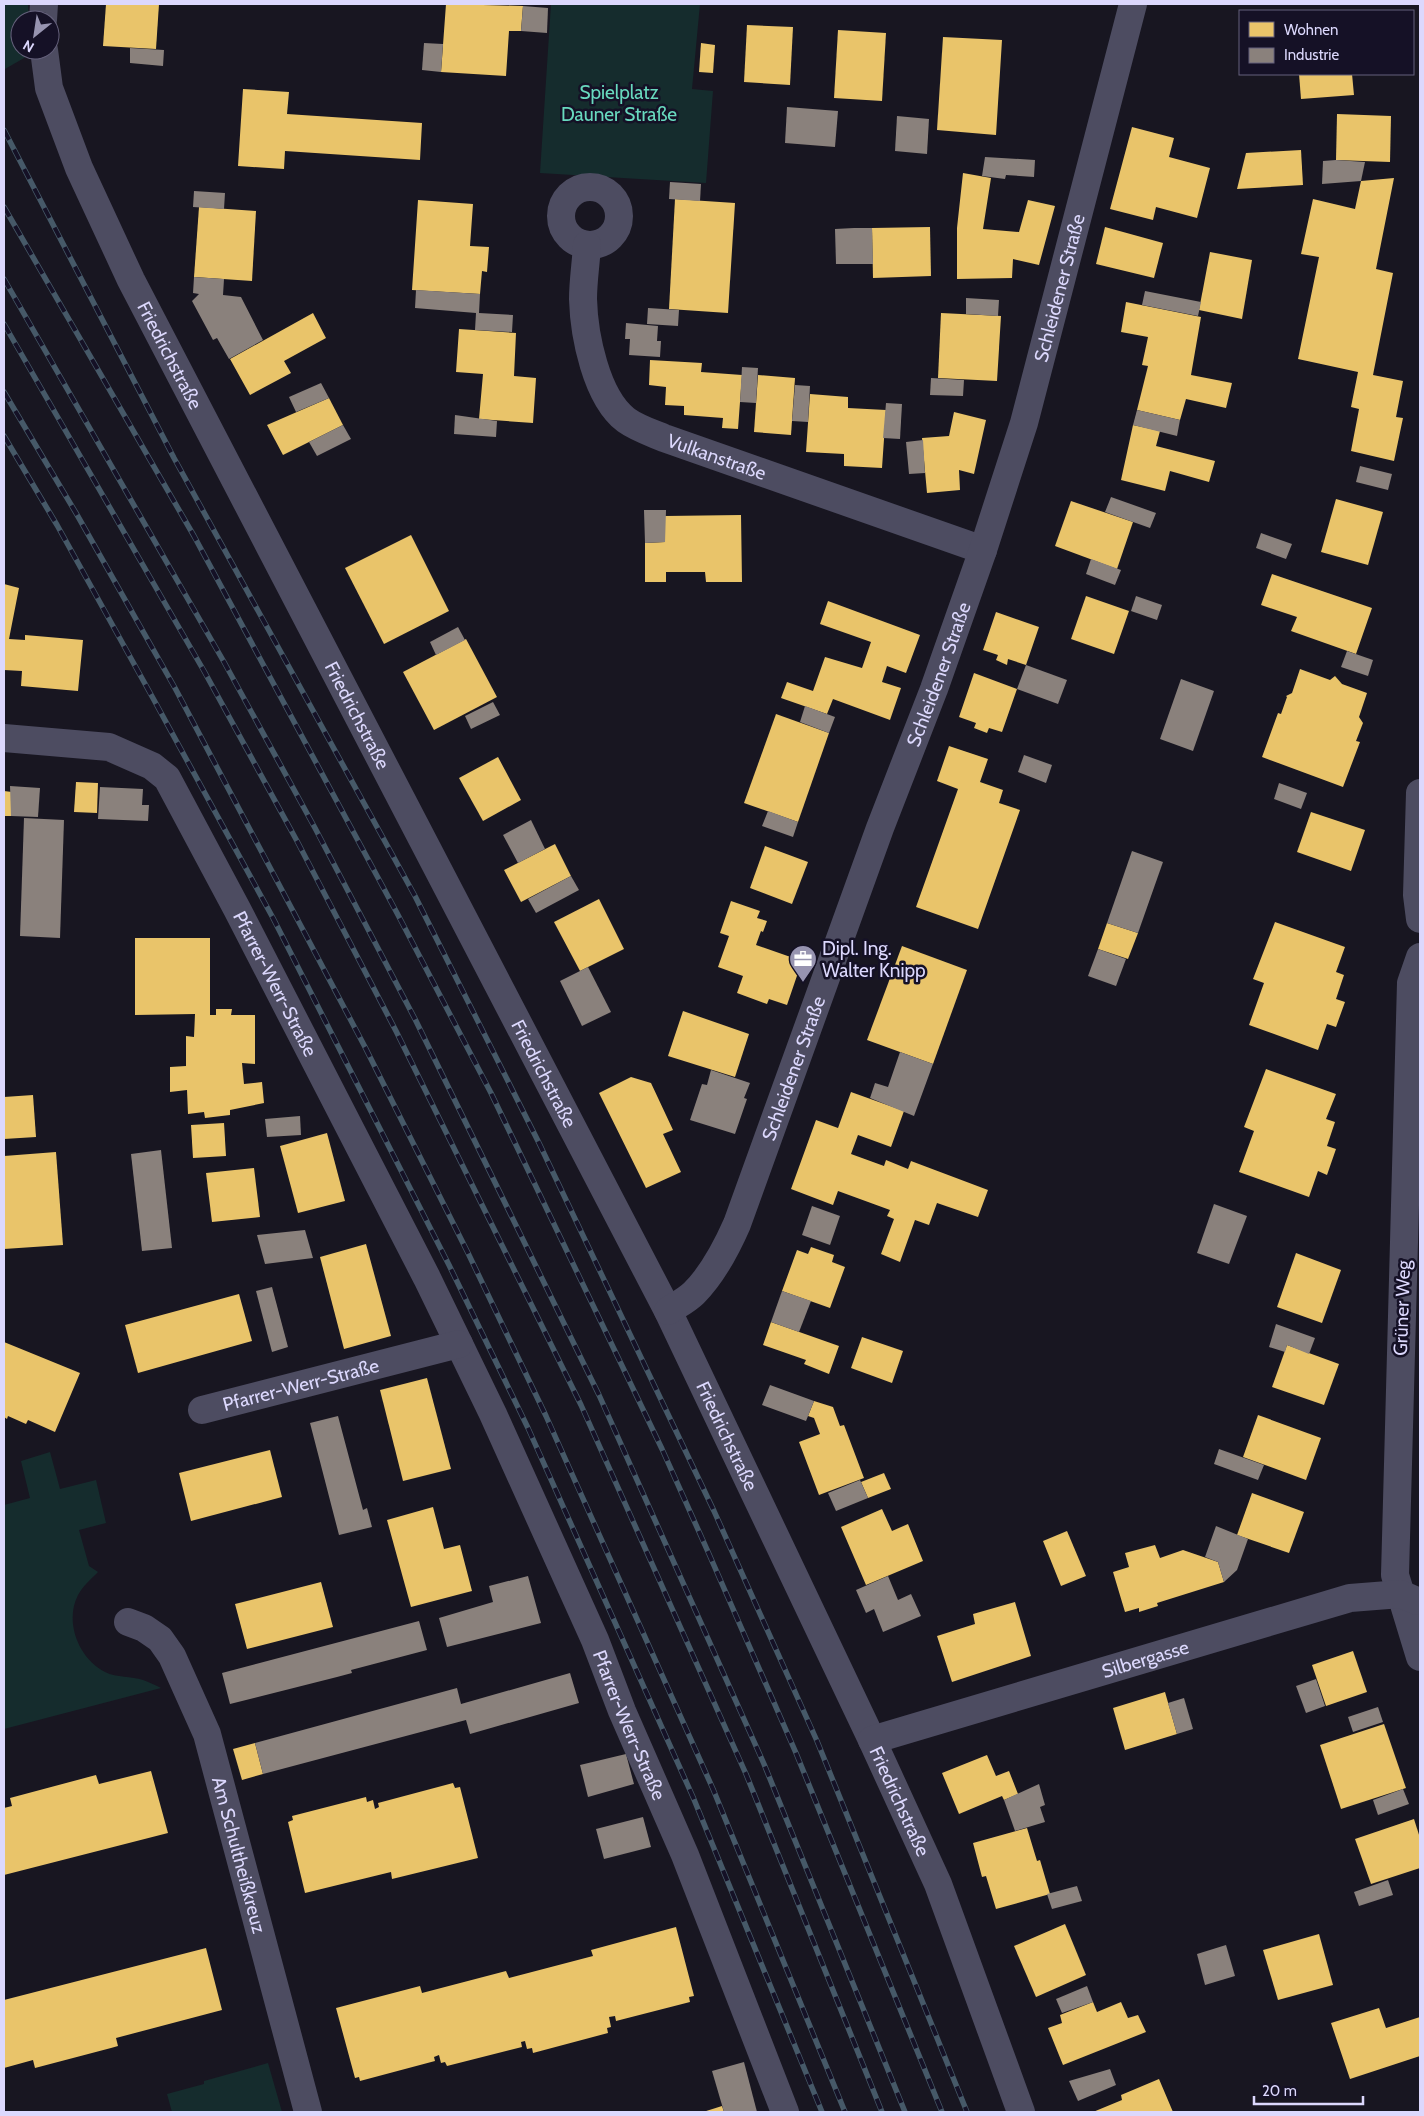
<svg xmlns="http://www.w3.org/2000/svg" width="1424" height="2116" viewBox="0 0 1424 2116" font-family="Cabin,sans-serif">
  <rect width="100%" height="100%" fill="#181621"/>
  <!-- green -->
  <g fill="#152c2d">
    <path d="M4,4H28L29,20H20V50H30L31,54L5,69Z"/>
    <path d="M551,4H700L692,89L713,91L706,183L540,173Z"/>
    <path d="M50,1452L60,1489L96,1480L106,1523L79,1530L89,1566L98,1572C91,1579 83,1586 78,1595C64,1622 79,1659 105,1672C117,1678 131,1676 143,1680C149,1682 155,1685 161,1688L4,1729V1505L30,1498L21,1461Z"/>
    <path d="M268,2063L282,2112H172L167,2094L204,2084V2081Z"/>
  </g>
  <!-- homes -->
  <g fill="#e9c46a">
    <path d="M106,4H159L156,49L103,46Z"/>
    <path d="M446,4L523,6L521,31H509L506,76L441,72Z"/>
    <path d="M747,25L793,27L790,85L744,82Z"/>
    <path d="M838,30L886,33L882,101L834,98Z"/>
    <path d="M943,37L1002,40L996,135L937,130Z"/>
    <path d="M701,43L715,45L713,73L699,72Z"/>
    <path d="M1299,74H1352L1354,95L1301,99Z"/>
    <path d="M243,89L289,92L287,114L422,123L420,160L285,151L284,169L238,166Z"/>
    <path d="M1337,114L1391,116L1390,162L1336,160Z"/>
    <path d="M1132,127L1174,138L1169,157L1210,168L1197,218L1156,207L1153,220L1110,209Z"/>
    <path d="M1301,150L1303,185L1237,189L1246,153Z"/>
    <path d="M963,173L991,178L983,229L1019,232L1028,200L1055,206L1039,265L1013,259L1012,278L957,279V228Z"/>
    <path d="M1394,178L1376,269L1393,273L1373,375L1403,381L1396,417L1403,418L1394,461L1351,451L1359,409L1351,407L1358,372L1298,359L1319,257L1301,254L1313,199L1355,209L1361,181Z"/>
    <path d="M675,199L735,203L728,313L669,309Z"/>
    <path d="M418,200L473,204L470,246L489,247L487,272L482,271L480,294L412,290Z"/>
    <path d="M199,207L256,211L252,281L194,277Z"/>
    <path d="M930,227L931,276L873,278L872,228Z"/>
    <path d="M1105,227L1163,243L1154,278L1096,264Z"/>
    <path d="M1210,252L1252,260L1242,319L1199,310Z"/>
    <path d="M1126,302L1201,317L1191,375L1232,383L1226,408L1186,399L1180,420L1137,410L1148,366L1142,365L1148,337L1121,332Z"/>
    <path d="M313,313L326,338L284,361L291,373L250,395L230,359Z"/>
    <path d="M941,313L1001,316L997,381L938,378Z"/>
    <path d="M459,329L516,333L514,376L536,378L533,423L479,419L483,374L456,372Z"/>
    <path d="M650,360L702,363L701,372L742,375L738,429L722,428L723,418L684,415V406L665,405L666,387L649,385Z"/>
    <path d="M758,375L795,378L791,435L754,432Z"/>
    <path d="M810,394L848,397V408L886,410L882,468L844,466V454L806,452Z"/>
    <path d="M329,398L343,425L283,455L267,425Z"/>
    <path d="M954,412L986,420L974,474L959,470L960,490L927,493L922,438L949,436Z"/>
    <path d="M1133,425L1160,431L1156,446L1215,461L1209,482L1170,471L1165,491L1121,480Z"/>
    <path d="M1336,499L1383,512L1368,565L1321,552Z"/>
    <path d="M1071,501L1133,522L1117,569L1055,546Z"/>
    <path d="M741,515L742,582H706L705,572H666V582H645V543L665,542V516Z"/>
    <path d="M411,535L449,611L384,644L345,568Z"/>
    <path d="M1272,574L1372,608L1356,654L1291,631L1297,617L1261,605Z"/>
    <path d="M4,584L19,588L9,639L25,640V635L83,640L78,691L21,686L22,671L4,670Z"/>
    <path d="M1086,596L1129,611L1114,654L1071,639Z"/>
    <path d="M828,601L920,635L906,673L887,666L882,682L901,688L890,720L833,699L827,714L781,698L787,682L813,691L825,657L862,668L871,642L820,624Z"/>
    <path d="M996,612L1039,627L1026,665L1008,659L1007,665L996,660L998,655L983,650Z"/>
    <path d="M466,639L497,697L434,730L403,672Z"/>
    <path d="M1300,669L1330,680L1335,676L1342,684L1367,693L1359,717L1363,723L1356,741L1360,742L1343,787L1262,757L1278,713L1281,714L1287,697L1286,696L1292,693Z"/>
    <path d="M974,673L1017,689L1002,732L989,728L987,733L974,728L976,723L959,717Z"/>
    <path d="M776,714L829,733L798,822L744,803Z"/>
    <path d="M949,746L988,759L980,782L1003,790L999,803L1020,810L978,929L916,907L958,789L937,781Z"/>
    <path d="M498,757L521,800L483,821L459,778Z"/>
    <path d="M76,782L98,783L97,813L74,812Z"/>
    <path d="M4,791L12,792L11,816H4Z"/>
    <path d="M1311,812L1365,830L1351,871L1297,852Z"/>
    <path d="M555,844L571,876L521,902L504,870Z"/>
    <path d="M765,846L808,862L792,904L750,888Z"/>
    <path d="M599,899L624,949L580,971L554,922Z"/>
    <path d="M731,901L760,911L757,918L767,921L763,932L761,931L756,945L802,961L787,1005L769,999L767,1004L737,993L743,976L718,967L729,936L720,933Z"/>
    <path d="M1275,922L1345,947L1336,972L1344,975L1336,999L1345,1002L1336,1027L1327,1024L1318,1050L1249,1025L1264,983L1253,979Z"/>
    <path d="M1107,923L1138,933L1128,959L1098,949Z"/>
    <path d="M135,938H210V1015H216V1009H232L231,1015H255V1064L242,1063L244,1084L262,1082L264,1103L230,1110V1115L205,1118L204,1112L188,1114L187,1090L170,1092V1067L186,1066V1036L194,1037L195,1014L135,1015Z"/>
    <path d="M902,946L967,970L933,1064L867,1040Z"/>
    <path d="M683,1011L749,1034L735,1077L668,1056Z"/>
    <path d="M1266,1069L1336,1094L1326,1119L1335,1122L1327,1146L1336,1149L1327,1175L1318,1171L1309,1197L1239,1172L1254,1131L1244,1127Z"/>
    <path d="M631,1077L651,1083L673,1130L663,1134L681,1172L646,1188L599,1093Z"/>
    <path d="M851,1092L904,1111L891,1147L858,1135L851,1154L884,1166L886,1160L908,1169L911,1161L988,1190L978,1217L937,1203L929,1225L915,1220L900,1262L881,1254L894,1219L887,1216L890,1210L838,1191L833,1205L791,1189L816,1120L838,1128Z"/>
    <path d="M33,1095L36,1137L4,1139V1097Z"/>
    <path d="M224,1123L226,1156L193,1158L191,1125Z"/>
    <path d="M327,1133L345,1201L298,1213L280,1146Z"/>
    <path d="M56,1152L63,1245L4,1249V1156Z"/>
    <path d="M254,1168L260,1217L212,1222L206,1173Z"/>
    <path d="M366,1244L391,1336L344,1349L320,1257Z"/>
    <path d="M811,1247L834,1255L832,1262L845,1267L830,1308L782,1291L797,1250L808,1254Z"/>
    <path d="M1296,1253L1341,1270L1322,1323L1277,1307Z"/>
    <path d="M239,1294L252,1341L138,1373L125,1325Z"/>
    <path d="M771,1322L839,1346L829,1374L804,1364L806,1360L763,1345Z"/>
    <path d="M862,1337L903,1351L892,1383L851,1368Z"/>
    <path d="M4,1342L80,1373L55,1432L28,1420L26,1424L8,1416L7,1419L4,1417Z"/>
    <path d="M1287,1345L1339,1364L1324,1405L1272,1387Z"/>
    <path d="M427,1378L451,1469L403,1481L380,1390Z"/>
    <path d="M814,1401L833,1407L840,1426L844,1425L864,1478L819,1495L799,1442L820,1434L814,1418L808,1416Z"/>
    <path d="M1258,1415L1321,1438L1306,1480L1243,1457Z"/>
    <path d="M270,1450L282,1497L191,1521L179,1473Z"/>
    <path d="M884,1473L891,1489L868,1498L861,1482Z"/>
    <path d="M1252,1493L1304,1512L1289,1553L1237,1535Z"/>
    <path d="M433,1507L444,1549L460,1545L472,1591L411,1607L387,1520Z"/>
    <path d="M882,1509L892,1531L908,1524L923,1561L866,1585L841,1527Z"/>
    <path d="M1067,1531L1086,1576L1061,1586L1043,1541Z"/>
    <path d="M1155,1545L1160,1558L1183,1550L1218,1562L1224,1582L1157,1603L1158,1606L1139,1612V1608L1125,1612L1113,1572L1129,1567L1125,1553Z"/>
    <path d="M321,1582L333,1627L247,1649L235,1604Z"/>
    <path d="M1015,1602L1031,1656L952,1682L937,1636L975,1624L973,1614Z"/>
    <path d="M1353,1651L1367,1692L1326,1706L1312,1665Z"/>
    <path d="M1165,1692L1177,1734L1125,1750L1113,1708Z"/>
    <path d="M1384,1724L1406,1788L1341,1809L1320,1745Z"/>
    <path d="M255,1743L263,1774L242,1780L233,1749Z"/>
    <path d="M987,1755L996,1776L1009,1771L1018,1794L1004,1800L1002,1796L959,1814L942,1773Z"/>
    <path d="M151,1771L168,1833L4,1875V1808L12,1806L10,1798L96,1775L99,1784Z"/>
    <path d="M453,1783L455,1788L460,1787L478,1858L392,1879L391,1872L305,1893L288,1822L293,1820L292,1816L366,1797L367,1802L373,1800L375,1809L379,1807L378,1803Z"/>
    <path d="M1414,1819L1420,1838V1868L1371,1884L1355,1839Z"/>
    <path d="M1027,1828L1037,1861L1040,1860L1050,1894L996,1909L986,1876L982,1877L973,1843Z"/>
    <path d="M1065,1924L1086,1975L1036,1997L1014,1946Z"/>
    <path d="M676,1927L693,1992L694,1996L689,1997L690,2002L616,2021L615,2016L609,2017L611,2027L607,2028L608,2033L533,2053L532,2048L527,2049L525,2041L521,2042L522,2047L447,2066L445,2062L441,2063L439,2055L434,2057L435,2061L360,2081L359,2077L355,2078L336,2008L420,1986L422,1993L506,1971L509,1978L593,1956L591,1950Z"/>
    <path d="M1319,1934L1333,1985L1278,2000L1263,1950Z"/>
    <path d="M206,1948L222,2010L116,2038L118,2046L111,2048L35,2068L33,2060L4,2068V2000Z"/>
    <path d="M1093,2002L1097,2012L1121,2002L1128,2018L1138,2015L1146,2032L1063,2065L1048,2028L1062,2023L1060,2015Z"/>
    <path d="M1379,2008L1386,2028L1420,2017V2056L1350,2079L1331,2023Z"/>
    <path d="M1159,2079L1173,2112H1093L1122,2100L1121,2095Z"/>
    <path d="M722,2106L724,2112H703Z"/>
  </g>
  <!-- industry -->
  <g fill="#8a817c">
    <path d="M523,6L548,8L547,33L521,31Z"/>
    <path d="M424,43L443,44L441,72L422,70Z"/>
    <path d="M130,48L164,50L163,66L130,63Z"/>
    <path d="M787,107L838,111L835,147L785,143Z"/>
    <path d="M897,116L929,119L927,154L895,151Z"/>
    <path d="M985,157L1035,160L1034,177L1006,175L1005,179L982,176Z"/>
    <path d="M1336,160L1365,162L1361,181L1322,184L1323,161Z"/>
    <path d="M670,182L701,184L700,201L669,199Z"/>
    <path d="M194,191L225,193L224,209L193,207Z"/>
    <path d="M854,228H872L873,264H836L835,229Z"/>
    <path d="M194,277L224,279L223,295L241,297L263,340L229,359L217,338L213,340L192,301L199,294L193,293Z"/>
    <path d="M416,290L480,294L479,313L513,315L512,332L475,330L476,313L415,308Z"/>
    <path d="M1145,291L1201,302L1198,316L1142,305Z"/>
    <path d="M966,298L999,300L998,316L966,314Z"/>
    <path d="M648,308L679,310L678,326L647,324Z"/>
    <path d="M626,323L658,326L657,341H661L660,357L629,355L630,339H625Z"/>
    <path d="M742,367L758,368L756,403L740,402Z"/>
    <path d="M931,378L964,380L963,396L930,395Z"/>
    <path d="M321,383L329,398L296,412L289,397Z"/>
    <path d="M795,385L810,386L808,422L792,421Z"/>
    <path d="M886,403L902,404L900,439L883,438Z"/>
    <path d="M1137,410L1180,420L1177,436L1133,425Z"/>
    <path d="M455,415L497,421L496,437L454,434Z"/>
    <path d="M343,425L351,439L317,456L309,442Z"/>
    <path d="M923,440L925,473L909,474L906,442Z"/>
    <path d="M1360,466L1392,474L1388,490L1356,482Z"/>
    <path d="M1111,497L1156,513L1150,528L1105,512Z"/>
    <path d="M644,510H666L665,542L645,543Z"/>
    <path d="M1261,533L1292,544L1286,559L1256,548Z"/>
    <path d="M1091,559L1121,570L1115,585L1086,574Z"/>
    <path d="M1136,596L1162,605L1157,620L1131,611Z"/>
    <path d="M458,627L465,640L436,655L430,642Z"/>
    <path d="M1347,651L1373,660L1368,676L1341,667Z"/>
    <path d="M1026,665L1067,680L1058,704L1017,689Z"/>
    <path d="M1181,679L1214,691L1193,751L1160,739Z"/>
    <path d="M493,702L500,715L471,729L465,716Z"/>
    <path d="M805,706L835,717L829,733L800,722Z"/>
    <path d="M1024,755L1052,765L1046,783L1018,772Z"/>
    <path d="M1279,783L1307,793L1301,809L1274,799Z"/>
    <path d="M10,786L40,788L38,817L11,816Z"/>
    <path d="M100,787L143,789L142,805H149L148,821L98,819Z"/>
    <path d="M768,811L798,822L793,837L762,826Z"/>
    <path d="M24,818L64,820L60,938L20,936Z"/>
    <path d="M531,820L545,849L518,863L503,835Z"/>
    <path d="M1132,851L1163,862L1138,933L1107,923Z"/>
    <path d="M571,876L579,890L536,913L528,899Z"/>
    <path d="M1098,949L1126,959L1116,986L1088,976Z"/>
    <path d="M588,967L611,1012L582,1026L560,981Z"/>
    <path d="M900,1052L933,1064L914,1116L870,1098L875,1083L888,1087Z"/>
    <path d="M711,1070L750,1083L744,1098L747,1099L735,1134L690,1120L702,1084L707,1085Z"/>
    <path d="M300,1116L301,1135L267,1137L265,1119Z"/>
    <path d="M161,1150L172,1248L142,1251L131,1154Z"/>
    <path d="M1214,1204L1247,1216L1229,1264L1197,1253Z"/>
    <path d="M812,1206L840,1216L830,1245L802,1235Z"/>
    <path d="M305,1230L313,1258L265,1264L257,1235Z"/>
    <path d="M272,1287L288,1347L272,1352L256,1291Z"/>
    <path d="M782,1291L811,1301L799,1332L771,1322Z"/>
    <path d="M1276,1324L1315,1338L1309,1354L1287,1345L1285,1352L1269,1347Z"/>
    <path d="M770,1385L814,1401L806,1421L762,1405Z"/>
    <path d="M338,1416L363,1510L367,1508L372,1527L339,1535L310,1423Z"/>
    <path d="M1219,1449L1264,1465L1258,1480L1214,1464Z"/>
    <path d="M860,1480L868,1498L836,1511L828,1493Z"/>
    <path d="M1216,1526L1248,1539L1237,1570L1224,1582L1218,1562L1205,1557Z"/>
    <path d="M528,1576L541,1623L447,1647L439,1618L493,1602L489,1586Z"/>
    <path d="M888,1576L898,1600L911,1594L921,1616L883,1632L874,1609L866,1613L856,1590Z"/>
    <path d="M419,1621L427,1650L351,1670L352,1673L337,1677L230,1704L222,1673Z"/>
    <path d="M570,1673L579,1703L470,1734L466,1720L263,1774L255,1743L457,1688L461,1704Z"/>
    <path d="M1316,1679L1325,1706L1306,1713L1296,1686Z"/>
    <path d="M1184,1698L1193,1729L1177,1734L1168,1703Z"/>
    <path d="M1378,1707L1383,1722L1353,1732L1348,1717Z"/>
    <path d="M626,1754L634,1784L588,1797L580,1765Z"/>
    <path d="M1039,1784L1045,1805L1040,1807L1045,1822L1015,1831L1004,1800Z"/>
    <path d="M1403,1789L1409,1804L1378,1815L1373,1800Z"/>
    <path d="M643,1817L651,1847L604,1859L596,1829Z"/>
    <path d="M1388,1880L1393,1895L1359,1906L1354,1892Z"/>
    <path d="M1077,1886L1082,1901L1052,1909L1047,1894Z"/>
    <path d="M1226,1945L1235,1976L1205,1985L1197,1954Z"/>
    <path d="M1087,1986L1093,2002L1062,2013L1056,1999Z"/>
    <path d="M744,2062L757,2112H724L712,2071Z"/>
    <path d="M1110,2069L1116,2085L1078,2101L1069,2081Z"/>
  </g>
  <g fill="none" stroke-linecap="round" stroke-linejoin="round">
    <!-- minor -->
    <g stroke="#4d4c61" stroke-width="28">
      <path d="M43,20L44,4"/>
      <path id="s1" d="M44,50L49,88L79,168L131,280L668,1311L872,1740L938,1884L1021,2112"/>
      <circle cx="590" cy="216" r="29"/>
      <path id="s2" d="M587,245C586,263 583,281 583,299C584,335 596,397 626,420C637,428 652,433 664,438L983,550"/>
      <path id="s3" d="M4,738L109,747L152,766L167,778L237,909L427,1278L493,1414L595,1640L622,1711L685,1855L785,2112"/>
      <path d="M1420,793L1417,895L1420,919"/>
      <path d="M1420,957L1411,983L1395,1575L1420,1657"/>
      <path id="s4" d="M668,1311C677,1305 687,1300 694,1293C713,1274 726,1249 737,1224L880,828L934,689L983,550L1024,423L1133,4"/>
      <path id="s5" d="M202,1410L459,1344"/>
      <path id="s6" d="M128,1622L144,1628L160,1639L172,1656L207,1734L308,2112"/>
      <path id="s7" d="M872,1740L1350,1598L1401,1594L1417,1601"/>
    </g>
    <defs>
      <g id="rail">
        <path d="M4,130L174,458L415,896L539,1143L714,1511L817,1741L967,2112"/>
        <path d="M4,207L194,536L397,913L491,1093L662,1449L709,1554L796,1753L942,2112"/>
        <path d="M4,279L224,662L315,828L415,1019L599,1395L764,1764L905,2112"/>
        <path d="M4,324L204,671L297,841L396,1031L581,1405L746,1774L882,2112"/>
        <path d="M4,392L76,513L175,688L365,1047L468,1253L546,1416L713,1789L845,2112"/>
        <path d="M4,436L57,525L154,700L273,918L449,1265L528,1428L693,1797L822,2112"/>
      </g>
    </defs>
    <!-- rail casing -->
    <use href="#rail" stroke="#465968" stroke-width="5.5"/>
    <!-- rail -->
    <use href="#rail" stroke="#151126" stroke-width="4" stroke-dasharray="11" stroke-linecap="butt"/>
  </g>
  <!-- icons -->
  <defs>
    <symbol id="office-pin" viewBox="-11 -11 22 30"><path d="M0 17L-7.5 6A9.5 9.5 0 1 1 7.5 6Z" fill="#9794b0" stroke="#151126"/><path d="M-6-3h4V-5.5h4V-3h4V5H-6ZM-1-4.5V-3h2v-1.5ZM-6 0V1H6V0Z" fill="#fff"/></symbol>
  </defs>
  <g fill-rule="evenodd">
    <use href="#office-pin" x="787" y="943" width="32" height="43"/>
  </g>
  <g text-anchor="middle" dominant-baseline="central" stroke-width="5" stroke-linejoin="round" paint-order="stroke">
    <!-- park labels -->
    <g font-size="19" fill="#68d9be" stroke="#151126">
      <text x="619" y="92">Spielplatz<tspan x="619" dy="22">Dauner Straße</tspan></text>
    </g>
    <!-- street labels -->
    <g font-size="19" fill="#dcd8fd" stroke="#151126">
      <text stroke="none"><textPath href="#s4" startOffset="1104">Schleidener Straße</textPath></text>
      <text stroke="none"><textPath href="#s1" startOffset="332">Friedrichstraße</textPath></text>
      <text stroke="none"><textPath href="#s2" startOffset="284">Vulkanstraße</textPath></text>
      <text stroke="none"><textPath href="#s4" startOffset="699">Schleidener Straße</textPath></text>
      <text stroke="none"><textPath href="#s1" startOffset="738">Friedrichstraße</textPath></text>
      <text stroke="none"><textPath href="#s3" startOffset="404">Pfarrer-Werr-Straße</textPath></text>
      <text stroke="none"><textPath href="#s4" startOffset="279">Schleidener Straße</textPath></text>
      <text stroke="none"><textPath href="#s1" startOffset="1142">Friedrichstraße</textPath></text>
      <text transform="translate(1402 1308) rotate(-88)">Grüner Weg</text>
      <text stroke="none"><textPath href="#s5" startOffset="102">Pfarrer-Werr-Straße</textPath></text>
      <text stroke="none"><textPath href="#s1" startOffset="1548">Friedrichstraße</textPath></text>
      <text stroke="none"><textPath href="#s7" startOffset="285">Silbergasse</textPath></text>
      <text stroke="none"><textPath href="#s3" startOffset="1226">Pfarrer-Werr-Straße</textPath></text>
      <text stroke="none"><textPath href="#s1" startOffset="1952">Friedrichstraße</textPath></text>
      <text stroke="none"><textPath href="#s6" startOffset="268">Am Schultheißkreuz</textPath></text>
    </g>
    <!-- poi labels -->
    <g font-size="19" fill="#dcd8fd" stroke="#151126" text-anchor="start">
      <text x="822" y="948">Dipl. Ing.<tspan x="822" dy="22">Walter Knipp</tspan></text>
    </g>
  </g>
  <!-- border -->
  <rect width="1424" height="2116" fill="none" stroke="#dcd8fd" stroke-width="10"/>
  <!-- legend -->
  <rect x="1239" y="10" width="175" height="65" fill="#151126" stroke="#65617c"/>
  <rect x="1249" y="22" width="25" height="15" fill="#e9c46a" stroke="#65617c"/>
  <text x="1284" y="35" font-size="15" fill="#dcd8fd">Wohnen</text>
  <rect x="1249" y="48" width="25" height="15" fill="#8a817c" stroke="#65617c"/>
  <text x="1284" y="60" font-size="15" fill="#dcd8fd">Industrie</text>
  <!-- north arrow -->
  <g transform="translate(35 35) rotate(210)"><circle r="24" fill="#151126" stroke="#65617c"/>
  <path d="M0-4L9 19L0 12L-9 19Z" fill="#9794b0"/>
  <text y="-8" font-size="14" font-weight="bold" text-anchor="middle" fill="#dcd8fd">N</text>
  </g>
  <!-- scale -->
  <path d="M1254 2096v8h109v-8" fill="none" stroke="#dcd8fd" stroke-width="2.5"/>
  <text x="1262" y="2096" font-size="15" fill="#dcd8fd" stroke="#151126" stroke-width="4" paint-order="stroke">20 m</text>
</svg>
